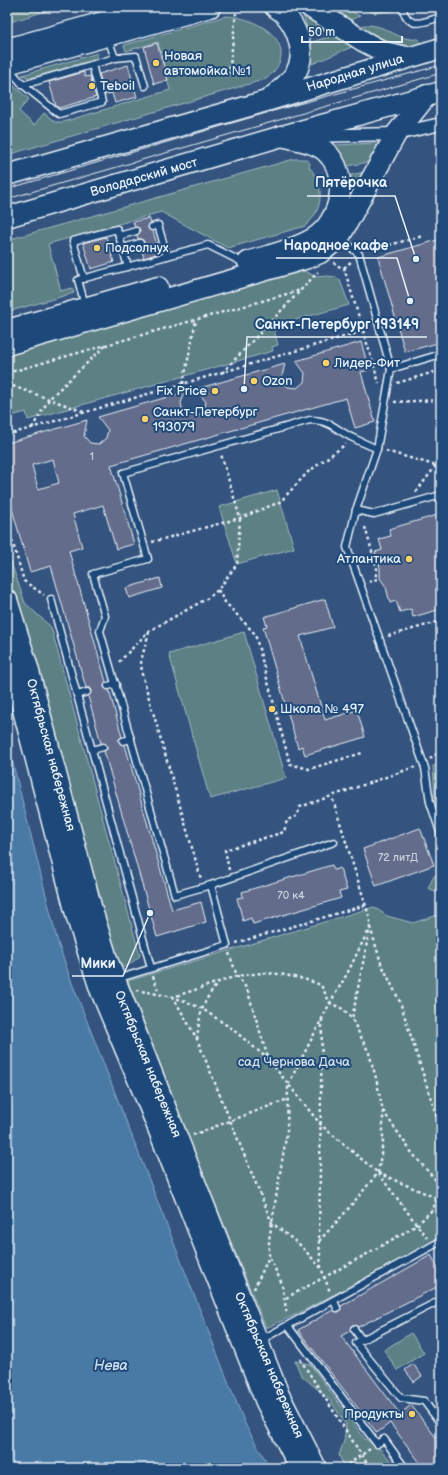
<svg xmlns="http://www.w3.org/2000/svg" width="448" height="1475" viewBox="0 0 448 1475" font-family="'Balsamiq Sans',sans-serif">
  <rect width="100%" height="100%" fill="#34547f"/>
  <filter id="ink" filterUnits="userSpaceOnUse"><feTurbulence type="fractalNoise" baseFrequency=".025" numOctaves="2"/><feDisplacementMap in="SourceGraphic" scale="8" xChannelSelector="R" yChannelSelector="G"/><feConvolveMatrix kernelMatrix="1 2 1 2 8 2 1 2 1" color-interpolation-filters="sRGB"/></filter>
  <g filter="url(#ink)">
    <!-- green -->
    <g fill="#5c8084" stroke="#a2b8be">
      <path d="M7,7H59L7,23Z"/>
      <path d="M325,7H344L360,16L348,21Z"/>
      <path d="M363,7H396V10L374,13Z"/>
      <path d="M303,15L327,29L309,34Z"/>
      <path d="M226,16C260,17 305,47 266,79L7,155V80L29,99L19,111L34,125L44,113L55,122H63L170,90L158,42L126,51L124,45Z"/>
      <path d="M365,25C388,24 397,42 419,39L421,44C393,52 382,40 358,27Z"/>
      <path d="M336,35L354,46L312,64L311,42Z"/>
      <path d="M98,53L96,59L30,78L22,75Z"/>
      <path d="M378,143L369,162L347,166L335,145Z"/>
      <path d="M294,159H305L310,163L309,167C325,184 324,211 305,226L228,248L161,212L48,244L61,291L72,288L74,293L7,312V240Z"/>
      <path d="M364,172L355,191H353L351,175Z"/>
      <path d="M304,271L317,277L327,276L336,277L340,280L349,305L273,326L278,345L272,347L273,351L28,420L26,412L7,417V353Z"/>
      <path d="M277,490L294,548L237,564L219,507Z"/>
      <path d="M7,551L25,603L51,627L140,956L129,965L117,970L33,666L7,582Z"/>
      <path d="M244,632L286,778L210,799L169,654Z"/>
      <path d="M441,763V814L435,799L433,766Z"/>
      <path d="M441,875V1238L295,1315L266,1328L191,1144L128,981L374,907L387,916L413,923L441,914L439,893L428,888L434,876Z"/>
      <path d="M411,1333L424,1353L397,1370L384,1350Z"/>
      <path d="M295,1361L310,1364L365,1439L380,1449L398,1468H344L339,1455L344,1441L346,1425L330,1400L301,1375Z"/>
    </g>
    <!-- water -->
    <path fill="#497aa6" stroke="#89aac7" d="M7,740L58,943L72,983L231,1389L246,1426L270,1468H7Z"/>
    <!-- building -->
    <g fill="#646c8a" stroke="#e8f1f8" fill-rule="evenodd">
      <path d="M157,43L168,80L154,84L144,47Z"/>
      <path d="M128,65L137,97L115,103L112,93L105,95L99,74Z"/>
      <path d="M84,72L85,77L90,76L96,97L59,108L56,106L49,82Z"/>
      <path d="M149,218L151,223L148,228L153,231L159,253L144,258L141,247L144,242L141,239H138L137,235L140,230L135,227L133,222Z"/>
      <path d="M106,237L114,262L91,269L83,243Z"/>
      <path d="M441,239V342L405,352L378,257Z"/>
      <path d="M361,342L369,370L361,372L375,422L355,428L346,398L111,465L134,544L116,549L103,505L73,514L82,547L69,551L106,682L104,687L109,690L122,737L119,739V742L125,745L172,910L201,902L206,922L157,937L104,751L107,749V745L101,743L88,696L91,691L90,688H86L51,566L30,572L7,491V443L87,420L84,436L90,443L99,444L106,438L108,430L98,417L185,392L181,403L182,408L188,416H197L204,411L206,402L196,389L285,364L281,380L288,387L297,388L304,382L305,373L296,361ZM53,459L59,483L38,489L32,465Z"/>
      <path d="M441,514V609L413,617L411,609L400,612L396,601L390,603L386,587L380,578V567L375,552L382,550L379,539L391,536L389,529Z"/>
      <path d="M160,578L162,588L129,598L126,588Z"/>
      <path d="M325,599L333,627L300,636L325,720L357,710L365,737L305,755L302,746L298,748L263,627L267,626L264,617Z"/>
      <path d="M420,828L434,865L376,886L363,849Z"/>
      <path d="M332,865L334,870L340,868L347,890L339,892L341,898L253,924L251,918L243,921L237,898L243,897L242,892Z"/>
      <path d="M431,1255L441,1274V1285L358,1327L355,1325H352L350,1331L341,1336L400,1414L411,1405L441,1444V1468H424L390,1423L377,1433L298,1330L333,1310L339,1312L341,1306Z"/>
      <path d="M413,1364L422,1376L414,1382L405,1370Z"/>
    </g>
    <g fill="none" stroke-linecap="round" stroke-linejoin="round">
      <defs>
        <g id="lane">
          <path d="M402,7C409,31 422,22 441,17"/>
          <path d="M115,58L136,56L145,86"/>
          <path d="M7,66L23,85L115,58L108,39"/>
          <path d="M23,85L59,114L102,102L92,65"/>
          <path d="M152,227L158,225L167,256"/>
          <path d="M119,236L136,231"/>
          <path d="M341,239L359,254L391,369L377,449L356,510L347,547L425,768L430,802L441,835"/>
          <path d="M123,248L140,243"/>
          <path d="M84,279L73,241L117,229L128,267"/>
          <path d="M85,305L78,280L208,245L244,263"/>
          <path d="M391,369L441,354"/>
          <path d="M356,510L374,514L441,495"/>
          <path d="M51,599L151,968"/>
          <path d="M108,686L116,684"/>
          <path d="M77,695L87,692"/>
          <path d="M123,741L131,739"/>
          <path d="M92,750L103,747"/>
          <path d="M211,885L334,842"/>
          <path d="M117,979L227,945L211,885L175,895L100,631L105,616L93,574L148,559L123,473L310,420C331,420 336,430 353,438C361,442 369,445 377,449"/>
          <path d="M441,1300L356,1343L401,1398L424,1401L441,1424"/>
          <path d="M334,1301L337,1308"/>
          <path d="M288,1326L377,1444L384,1439L405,1468"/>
          <path d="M354,1329L362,1340"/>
          <path d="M261,1340L441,1241"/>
        </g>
        <path id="street" d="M307,136L396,134L441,124"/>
        <g id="primary">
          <path d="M310,7L363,41L384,52L407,57"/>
          <path d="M7,49L157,7"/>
          <path d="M7,64L210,7"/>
          <path d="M272,97C281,89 291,82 296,72C308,52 295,18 275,7"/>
          <path d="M7,175L270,100L441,48"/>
          <path d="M7,217L282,136L441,92"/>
          <path d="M248,262C269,255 295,250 314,238C341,221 351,174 325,151C314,141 295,140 282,136"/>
          <path d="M7,330L158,287"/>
          <path d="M7,345L308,258L320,253L339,238L396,134L427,95"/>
          <path d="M7,600L28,668L92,910L108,962L279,1395L316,1468"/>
          <path d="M7,648L77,918L100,989L150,1108L266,1402L300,1468"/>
        </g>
      </defs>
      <!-- lane casing -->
      <use href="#lane" stroke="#e8f1f8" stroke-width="9"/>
      <!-- street casing -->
      <use href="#street" stroke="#e8f1f8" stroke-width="15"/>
      <!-- primary casing -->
      <use href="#primary" stroke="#e8f1f8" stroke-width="23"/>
      <!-- path -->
      <g stroke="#e8f1f8" stroke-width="2.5" stroke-dasharray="3 3" stroke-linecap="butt">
        <path d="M229,75L236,13"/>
        <path d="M389,245L423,236"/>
        <path d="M334,262L335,265L344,268L379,383"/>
        <path d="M344,268L353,260"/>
        <path d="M7,373L301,290"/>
        <path d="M222,373L318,272"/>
        <path d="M397,383L441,370"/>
        <path d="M7,384L85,412"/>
        <path d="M183,384L196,320"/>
        <path d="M394,402L441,400"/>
        <path d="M32,428L49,399L105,346"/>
        <path d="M7,435L364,331"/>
        <path d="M386,451L441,467"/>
        <path d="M416,492L441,459"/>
        <path d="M7,523L24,581L44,595"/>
        <path d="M365,527L377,569L375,580"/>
        <path d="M152,542L240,518L280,502L308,472L346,444"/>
        <path d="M369,582L380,578"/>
        <path d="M218,590L225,602L255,634L290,764L309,769L362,753"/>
        <path d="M149,632L141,661L142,674L201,879"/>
        <path d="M388,636L441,621"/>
        <path d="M119,662L149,631L208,598L218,590L237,564L240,518L221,454"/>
        <path d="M430,759L441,751"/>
        <path d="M229,870L225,850L284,832L287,820L297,816L300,807L415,767"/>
        <path d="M370,927L381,963L400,1002L441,1130"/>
        <path d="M236,943L366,905"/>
        <path d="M229,953L237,976L247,989L268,1058"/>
        <path d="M153,976L159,993"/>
        <path d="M136,990L173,997L201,1008L231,1028L268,1059L321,1125L378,1173L427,1238"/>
        <path d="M322,1019L319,1241L321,1268L330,1292"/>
        <path d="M197,1039C200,1013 201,1004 218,983"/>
        <path d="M383,1111L412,1153L441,1186"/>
        <path d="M193,1135L288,1099"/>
        <path d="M378,1173L441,1200"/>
        <path d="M319,1241L343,1215L378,1173L383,1142V1111L376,1078L369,1053L352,1019L370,927V919L332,797"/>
        <path d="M270,1258L282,1284L287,1315"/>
        <path d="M321,1268L300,1245L272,1223L197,1039L173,997L237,976L262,973L280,974L304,979L321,985L330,1003L343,1009L352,1019"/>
        <path d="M254,1289L269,1257V1240L287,1131L288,1085L330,1003L347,974L368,931"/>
        <path d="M286,1298L376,1249L417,1225L432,1210L437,1198"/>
        <path d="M300,1359L370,1468"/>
        <path d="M343,1468L370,1449"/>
      </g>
      <!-- lane -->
      <use href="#lane" stroke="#1f4a7a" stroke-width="6"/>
      <!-- street -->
      <use href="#street" stroke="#1f4a7a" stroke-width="12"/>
      <!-- primary -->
      <use href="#primary" stroke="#1f4a7a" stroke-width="20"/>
      <!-- tram -->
      <g stroke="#e8f1f8" stroke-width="1">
        <path d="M7,189L273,111L441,65"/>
        <path d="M7,199L441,73"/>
      </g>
    </g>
  </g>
  <!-- markers -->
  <g fill="#ffd166" stroke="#1f4a7a" stroke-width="1.5">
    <circle cx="156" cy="63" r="4"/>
    <circle cx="92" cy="86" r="4"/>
    <circle cx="97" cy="248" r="4"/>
    <circle cx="326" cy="363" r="4"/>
    <circle cx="254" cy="381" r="4"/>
    <circle cx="215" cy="391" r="4"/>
    <circle cx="145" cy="419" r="4"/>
    <circle cx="409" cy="559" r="4"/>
    <circle cx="272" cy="709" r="4"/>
    <circle cx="412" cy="1414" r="4"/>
  </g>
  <g text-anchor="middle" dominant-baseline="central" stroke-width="4" stroke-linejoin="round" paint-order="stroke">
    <!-- number labels -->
    <g font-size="11" fill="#c7d0dc">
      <text x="92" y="456">1</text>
      <text x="398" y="857">72 литД</text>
      <text x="291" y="895">70 к4</text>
    </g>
    <!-- poi labels -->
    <g font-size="13" fill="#e8f1f8" stroke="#1f4a7a" text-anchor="start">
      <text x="164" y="56">Новая<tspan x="164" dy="15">автомойка №1</tspan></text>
      <text x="100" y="86">Teboil</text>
      <text x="105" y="248">Подсолнух</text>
      <text x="334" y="363">Лидер-Фит</text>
      <text x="262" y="381">Ozon</text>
      <text x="207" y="391" text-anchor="end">Fix Price</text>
      <text x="153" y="412">Санкт-Петербург<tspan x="153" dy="15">193079</tspan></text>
      <text x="401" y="559" text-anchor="end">Атлантика</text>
      <text x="280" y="709">Школа № 497</text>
      <text x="404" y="1414" text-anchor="end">Продукты</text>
    </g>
    <!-- street labels -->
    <g font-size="13" fill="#e8f1f8" stroke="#1f4a7a">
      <text transform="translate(355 73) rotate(-17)">Народная улица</text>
      <text transform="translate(144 177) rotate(-16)">Володарский мост</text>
      <text transform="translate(51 755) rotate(75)">Октябрьская набережная</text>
      <text transform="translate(148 1064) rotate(68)">Октябрьская набережная</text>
      <text transform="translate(269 1365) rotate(67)">Октябрьская набережная</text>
    </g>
    <!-- park labels -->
    <g font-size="13" fill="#d3e0e7" stroke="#1f4a7a">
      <text x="294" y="1062">сад Чернова Дача</text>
    </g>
    <!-- water labels -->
    <g font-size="14" font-style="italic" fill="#d0dfec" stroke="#1f4a7a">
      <text x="111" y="1365">Нева</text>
    </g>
  </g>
  <!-- callouts -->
  <path fill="none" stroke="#e8f1f8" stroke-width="1.5" d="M416 259L395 196H307M410 301L397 258H276M244 389L247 337H427M150 913L123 976H72"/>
  <g fill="#e8f1f8" stroke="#1f4a7a" stroke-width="1.5">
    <circle cx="416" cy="259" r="4"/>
    <circle cx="410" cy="301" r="4"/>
    <circle cx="244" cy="389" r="4"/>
    <circle cx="150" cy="913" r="4"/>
  </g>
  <g font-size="14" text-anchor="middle" font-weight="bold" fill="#e8f1f8" stroke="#1f4a7a" stroke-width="4" stroke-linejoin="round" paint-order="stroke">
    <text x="351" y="187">Пятёрочка</text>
    <text x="336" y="250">Народное кафе</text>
    <text x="337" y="329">Санкт-Петербург 193149</text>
    <text x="98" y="968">Мики</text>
  </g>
  <!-- margin -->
  <rect width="448" height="1475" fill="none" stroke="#1f4a7a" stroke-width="24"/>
  <rect x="12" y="12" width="424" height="1451" fill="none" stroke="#e8f1f8" stroke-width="1.5" filter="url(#ink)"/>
  <!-- scale -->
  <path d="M302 36v6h100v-6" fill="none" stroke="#e8f1f8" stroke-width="2"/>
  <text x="308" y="36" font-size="12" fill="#e8f1f8" stroke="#1f4a7a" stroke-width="3" paint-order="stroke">50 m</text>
</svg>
